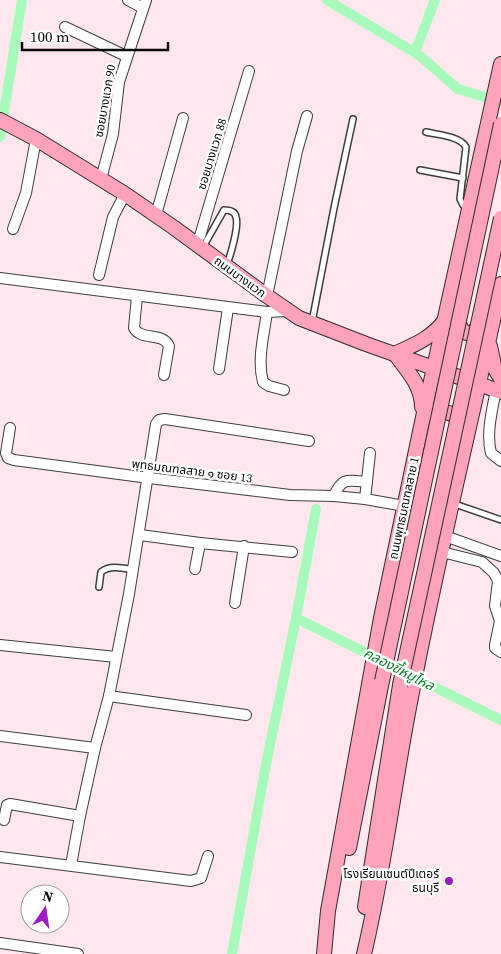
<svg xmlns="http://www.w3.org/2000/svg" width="501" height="954" viewBox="0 0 501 954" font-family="'Source Serif 4','Noto Sans Thai',serif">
  <rect width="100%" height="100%" fill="#ffe7ef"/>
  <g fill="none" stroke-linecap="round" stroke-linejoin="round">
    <!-- canal -->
    <g stroke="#a7fab9" stroke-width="10">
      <path d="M327,0L419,55L458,89L501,102"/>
      <path d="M415,52L435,0"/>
      <path d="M0,137L22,0"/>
      <path d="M296,618L501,720"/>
      <path d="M232,954L266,764L296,618L316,509"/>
    </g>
    <defs>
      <g id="service">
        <path d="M426,132C438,135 460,136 466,147L460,199L463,205L467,209"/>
        <path d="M420,170L463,178"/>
        <path d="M203,247L224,210C229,210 235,211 236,217C239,226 231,254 227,264"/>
        <path d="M312,322L334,208L353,119"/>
        <path d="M452,503L501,520"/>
        <path d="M99,587L101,572C110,565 122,568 133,570"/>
      </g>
      <g id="minor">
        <path d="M128,0L143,8"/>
        <path d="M65,27L126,56"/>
        <path d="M101,179L113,134L119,82L146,0"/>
        <path d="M156,215L183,118"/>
        <path d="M13,229L26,193L36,139"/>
        <path d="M194,243L200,236L249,71"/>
        <path d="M99,275L113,217L125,194"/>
        <path d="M0,278L267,312L288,311"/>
        <path d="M137,296L134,328C141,341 163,332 169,346L164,375"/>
        <path d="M267,296L297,151L307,116"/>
        <path d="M267,312C264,335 257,359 263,382L269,386L284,390"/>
        <path d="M219,369L228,308"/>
        <path d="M496,390C492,410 486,434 491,453L501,461"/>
        <path d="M10,428L6,453L8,458L14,460L149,478L290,495L334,496L365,499L404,506"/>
        <path d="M334,496C342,477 348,480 367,482"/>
        <path d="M365,499L370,453"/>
        <path d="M140,535L200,543L292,552"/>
        <path d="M445,536L501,556"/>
        <path d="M442,552L482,562L494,573L498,581L495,606L500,621L495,645V648L501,652"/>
        <path d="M195,569L200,543"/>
        <path d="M235,603L244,546"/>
        <path d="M0,645L116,657"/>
        <path d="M109,696L246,715"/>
        <path d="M0,736L95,748"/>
        <path d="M4,820L7,805L10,804L80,816"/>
        <path d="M0,857L191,881L201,878L208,856"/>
        <path d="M71,865L80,816L95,748L109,696L129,594L156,424L159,420L165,419L309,441"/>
        <path d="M0,943L78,954"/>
      </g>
      <g id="secondary">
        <path d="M0,120L36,139L125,194L173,227L267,296L299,318L366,344L501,392"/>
        <path d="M455,316L463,332L471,334L483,323"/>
        <path d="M490,346L495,369L501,379"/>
        <path d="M394,354C414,345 432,338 445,320"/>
        <path d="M395,354C407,370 422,386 422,407"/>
        <path d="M431,417L436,411C447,411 461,415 461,429"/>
        <path d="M349,848L382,681"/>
        <path d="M365,907L400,685"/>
        <path d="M324,954L328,911L381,618L422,422L501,64"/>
        <path d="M364,954C383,875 393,793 408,713C435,569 470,427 501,284"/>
      </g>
    </defs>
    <!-- service casing -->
    <use href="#service" stroke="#3d3d3d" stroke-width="8"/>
    <!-- minor casing -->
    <use href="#minor" stroke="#3d3d3d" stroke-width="12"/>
    <!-- secondary casing -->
    <use href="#secondary" stroke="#2c2c2c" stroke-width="16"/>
    <!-- service -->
    <use href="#service" stroke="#fff" stroke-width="5"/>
    <!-- minor -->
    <use href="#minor" stroke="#fff" stroke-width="10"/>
    <!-- secondary -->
    <use href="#secondary" stroke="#ffa2bb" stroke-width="14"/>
    <defs>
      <g id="secondary-bridge">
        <path d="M382,681L501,124"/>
        <path d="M400,685L501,218"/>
      </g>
    </defs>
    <!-- secondary-bridge casing -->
    <use href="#secondary-bridge" stroke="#2c2c2c" stroke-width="16" stroke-linecap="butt"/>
    <!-- secondary-bridge -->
    <use href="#secondary-bridge" stroke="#ffa2bb" stroke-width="14"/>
  </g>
  <!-- markers -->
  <circle fill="#9f1ac2" stroke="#fff" stroke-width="2" cx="449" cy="881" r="5"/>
  <g text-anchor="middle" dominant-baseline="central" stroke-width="5" stroke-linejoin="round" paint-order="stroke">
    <!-- street labels -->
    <g font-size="12" fill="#0a0a0a" stroke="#fff">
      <text transform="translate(105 101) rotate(-80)">ซอยบางแวก 90</text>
      <text transform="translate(212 154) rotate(-73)">ซอยบางแวก 88</text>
      <text transform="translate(240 277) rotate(36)">ถนนบางแวก</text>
      <text transform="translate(192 471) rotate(7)">พุทธมณฑลสาย ๑ ซอย 13</text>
      <text transform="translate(404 508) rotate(-78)">ถนนพุทธมณฑลสาย 1</text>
    </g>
    <!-- poi labels -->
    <g font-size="12" fill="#0a0a0a" stroke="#fff" text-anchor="end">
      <text x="439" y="874">โรงเรียนเซนต์ปีเตอร์<tspan x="439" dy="14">ธนบุรี</tspan></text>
    </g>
    <!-- water labels -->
    <g font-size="14" font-style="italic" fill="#0e852f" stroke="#fff">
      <text transform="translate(399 669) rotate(27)">คลองขี้หมูไหล</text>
    </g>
  </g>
  <!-- north arrow -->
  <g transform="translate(45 909) rotate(13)"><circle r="24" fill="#ffffff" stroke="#9d9d9d"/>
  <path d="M0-4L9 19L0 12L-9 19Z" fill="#9f1ac2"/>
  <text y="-8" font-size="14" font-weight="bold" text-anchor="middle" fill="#0a0a0a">N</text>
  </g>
  <!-- scale -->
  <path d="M22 42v8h146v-8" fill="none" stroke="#0a0a0a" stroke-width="2.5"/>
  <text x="30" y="42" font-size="15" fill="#0a0a0a" stroke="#ffffff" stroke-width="4" paint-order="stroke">100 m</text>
</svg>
